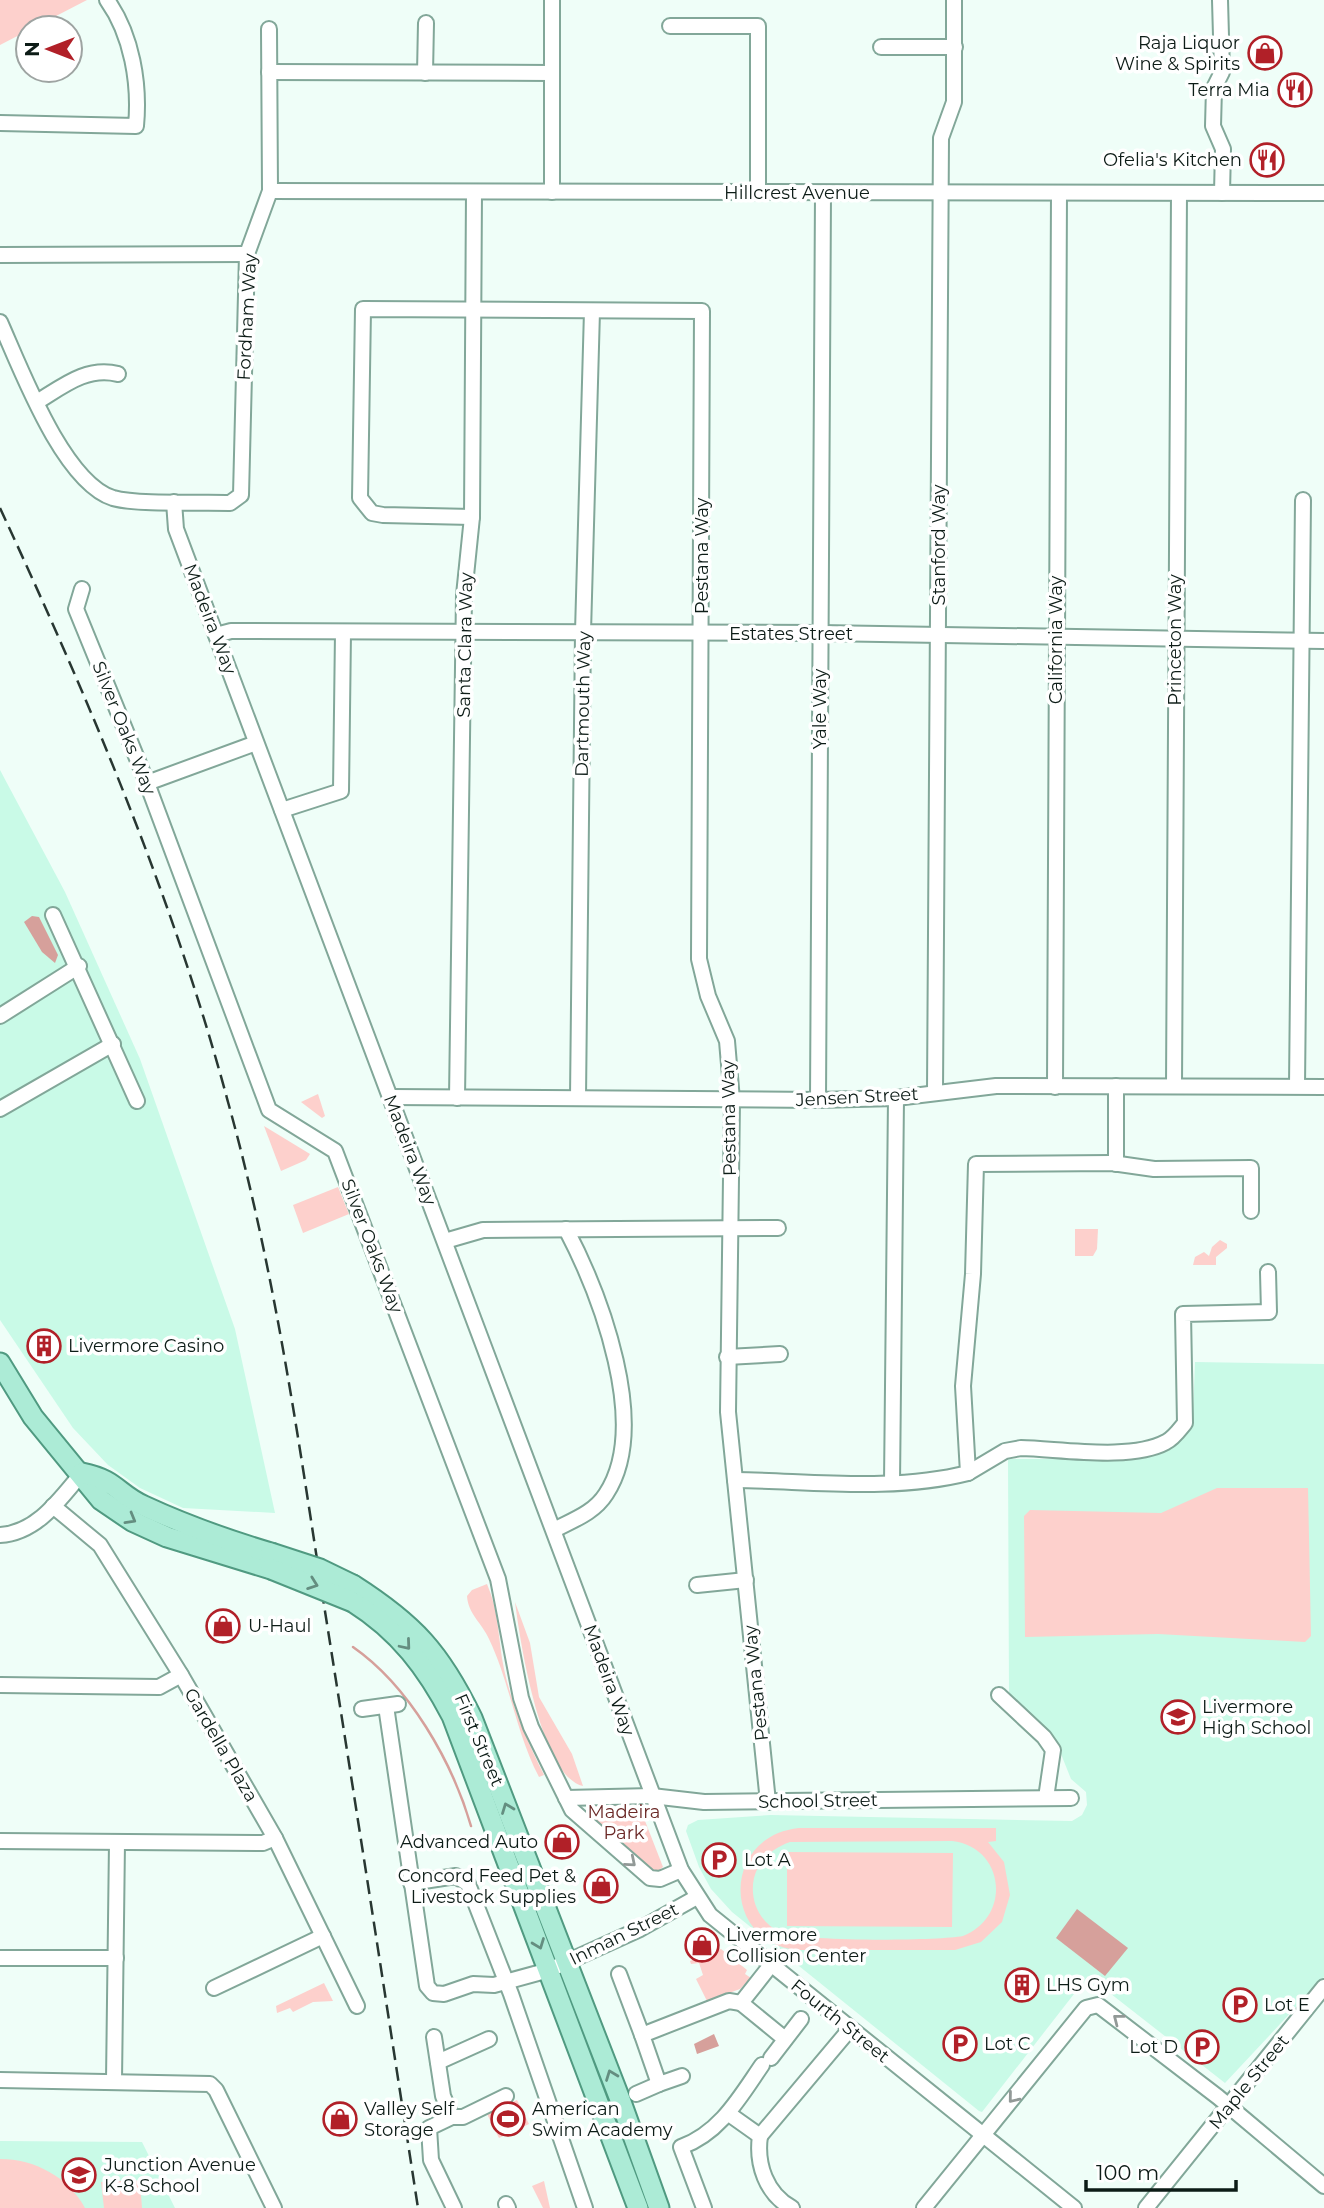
<svg xmlns="http://www.w3.org/2000/svg" width="1324" height="2208" viewBox="0 0 1324 2208" font-family="Montserrat,sans-serif">
  <rect width="100%" height="100%" fill="#effef8"/>
  <!-- built -->
  <g fill="#c9fae7">
    <path d="M0,770L65,892L140,1059L235,1329L275,1513L183,1508L140,1488L108,1465L73,1428L0,1320Z"/>
    <path d="M1195,1362L1324,1364V1977L1225,2083L1088,1976L982,2112L979,2111L732,1912L711,1889L699,1867L686,1831L688,1825L698,1820L771,1815L1072,1821L1082,1815L1087,1805L1086,1792L1071,1779L1055,1739L1009,1695L1008,1459H1128L1170,1449L1186,1432L1193,1416Z"/>
    <path d="M0,2141L142,2142L175,2208H0Z"/>
  </g>
  <!-- green -->
  <g fill="#fdd0cc" fill-rule="evenodd">
    <path d="M0,0H87L0,45Z"/>
    <path d="M318,1094L325,1116L322,1118L301,1102Z"/>
    <path d="M264,1126L310,1154L306,1160L281,1171Z"/>
    <path d="M338,1187L349,1214L303,1233L293,1205Z"/>
    <path d="M1075,1229H1098L1097,1249L1093,1256H1075Z"/>
    <path d="M1220,1240L1227,1244V1248L1216,1257V1265H1193L1195,1257L1204,1252L1209,1256L1212,1247Z"/>
    <path d="M1217,1488H1308L1311,1636L1305,1642L1158,1634L1025,1637L1024,1516L1030,1510L1161,1513Z"/>
    <path d="M487,1584C499,1611 498,1640 504,1669C512,1706 527,1741 544,1775L539,1777C516,1733 510,1683 489,1639C482,1623 468,1614 467,1596L472,1590Z"/>
    <path d="M515,1602L530,1643L539,1697L572,1754L583,1786C541,1777 520,1641 515,1602Z"/>
    <path d="M593,1803H638L663,1867L655,1873L590,1822L587,1809Z"/>
    <path d="M799,1828H996V1841L988,1842L1004,1862L1010,1895L1002,1922L981,1942L955,1950H799C721,1944 721,1836 799,1828ZM952,1841C1005,1847 1012,1917 963,1936C937,1941 801,1942 780,1932C760,1923 749,1900 754,1878C759,1859 773,1848 790,1842Z"/>
    <path d="M787,1852L953,1853L952,1927L787,1926Z"/>
    <path d="M721,1949L747,1970L745,1974L751,1978L740,1989L707,2001L696,1979L703,1975L699,1963L691,1964L690,1961Z"/>
    <path d="M324,1983L333,2001L313,2002L293,2012L290,2008L277,2013L276,2006Z"/>
    <path d="M517,2100L529,2124L499,2138L487,2114Z"/>
    <path d="M0,2159C35,2159 68,2177 85,2208H0Z"/>
    <path d="M135,2180L140,2182L142,2208H104L101,2182Z"/>
    <path d="M544,2181L550,2208H543L532,2186Z"/>
  </g>
  <!-- water -->
  <g fill="#d6a09b">
    <path d="M32,916L39,917L58,955L55,963L42,952L24,922Z"/>
    <path d="M1077,1909L1128,1948L1105,1976L1056,1938Z"/>
    <path d="M714,2034L719,2046L697,2054L694,2044Z"/>
  </g>
  <g fill="none" stroke-linecap="round" stroke-linejoin="round">
    <!-- stream -->
    <path stroke="#d6a09b" stroke-width="2.5" d="M353,1647C409,1686 452,1761 471,1826"/>
    <defs>
      <g id="minor">
        <path d="M1220,0L1222,72L1214,88L1213,126L1223,149L1222,193"/>
        <path d="M670,26H758V193"/>
        <path d="M881,47H955"/>
        <path d="M269,72L552,73"/>
        <path d="M425,73L426,23"/>
        <path d="M0,123L136,126C140,84 132,35 107,0"/>
        <path d="M270,191L1324,193"/>
        <path d="M552,192V0"/>
        <path d="M0,255L247,254"/>
        <path d="M0,322C21,369 63,482 113,498C138,505 201,502 230,503L241,495L247,254L270,191L269,29"/>
        <path d="M37,402C63,386 87,366 118,374"/>
        <path d="M174,502L176,529L681,1870L710,1915L1074,2208"/>
        <path d="M472,517L383,515L372,513L360,498L363,309L702,311L699,959L708,996L727,1041L732,1100L728,1412L768,1802"/>
        <path d="M82,589L76,609L147,783L269,1110L335,1151L498,1579L521,1698L531,1727L572,1810L650,1878L660,1879L681,1870"/>
        <path d="M216,635L231,631L820,633L1324,641"/>
        <path d="M147,783L256,743"/>
        <path d="M282,810L341,791L343,632"/>
        <path d="M53,915L137,1101"/>
        <path d="M0,1016L79,966"/>
        <path d="M1116,1086V1164"/>
        <path d="M1174,1086L1179,193"/>
        <path d="M1297,1086L1303,500"/>
        <path d="M1055,1087L1059,193"/>
        <path d="M935,1092L941,138L954,102V0"/>
        <path d="M390,1097L818,1100L896,1098L996,1086L1324,1087"/>
        <path d="M457,1098L464,595L472,517L474,192"/>
        <path d="M578,1098L583,632L592,311"/>
        <path d="M818,1100L823,193"/>
        <path d="M0,1109L113,1044"/>
        <path d="M445,1241L483,1230L778,1228"/>
        <path d="M727,1357L780,1354"/>
        <path d="M968,1473L1005,1451L1021,1448C1061,1449 1131,1461 1166,1442C1174,1438 1180,1429 1185,1423L1183,1314L1269,1312L1268,1272"/>
        <path d="M735,1480C811,1481 893,1492 968,1473L963,1386L973,1274L976,1164L1112,1163L1154,1169L1251,1168V1211"/>
        <path d="M892,1483L896,1098"/>
        <path d="M53,1506L100,1545L181,1675L275,1838L357,2006"/>
        <path d="M554,1530C573,1520 594,1513 606,1494C651,1426 600,1294 566,1229"/>
        <path d="M0,1535C37,1533 60,1499 82,1473"/>
        <path d="M697,1585L746,1580"/>
        <path d="M0,1685L159,1687L181,1675"/>
        <path d="M999,1695L1044,1737L1053,1750L1046,1798"/>
        <path d="M386,1706L427,1986L433,1993L444,1994L473,1984L494,1985L549,1970L640,1929L697,1897"/>
        <path d="M362,1709L398,1704"/>
        <path d="M566,1798L652,1796L704,1802L1071,1798"/>
        <path d="M0,1841L263,1843L275,1838"/>
        <path d="M411,1883L456,1876L468,1884L511,1994L585,2208"/>
        <path d="M0,1958H116"/>
        <path d="M771,1965L741,2003L785,2039"/>
        <path d="M619,1974L642,2035"/>
        <path d="M214,1988L323,1936"/>
        <path d="M434,2037L443,2096L452,2117"/>
        <path d="M771,2058L801,2019"/>
        <path d="M438,2062L489,2039"/>
        <path d="M682,2076L659,2084L642,2035L729,2001L741,2003"/>
        <path d="M0,2080L210,2084L216,2090L274,2208"/>
        <path d="M114,2081L117,1842"/>
        <path d="M636,2094L659,2084"/>
        <path d="M729,2114L760,2136"/>
        <path d="M760,2136L850,2029"/>
        <path d="M760,2136C756,2164 766,2194 792,2208"/>
        <path d="M506,2204L508,2208"/>
        <path d="M454,2208L431,2160L429,2128L452,2117H463L506,2096"/>
        <path d="M704,2208L681,2147C720,2133 740,2097 762,2065"/>
        <path d="M924,2208L1086,2008L1098,2005L1218,2097L1324,2186"/>
        <path d="M1146,2208L1324,1987"/>
      </g>
      <g id="major">
        <path d="M0,1363L33,1417L101,1500L132,1521L167,1537L271,1569"/>
        <path d="M82,1473C117,1480 117,1494 144,1506C185,1525 227,1540 271,1553"/>
        <path d="M353,1585C414,1624 440,1652 472,1718L621,2102L659,2208"/>
        <path d="M353,1602C399,1631 427,1668 452,1716L638,2208"/>
      </g>
    </defs>
    <!-- minor casing -->
    <use href="#minor" stroke="#82a799" stroke-width="18"/>
    <!-- major casing -->
    <use href="#major" stroke="#509a81" stroke-width="23"/>
    <!-- minor -->
    <use href="#minor" stroke="#fff" stroke-width="14"/>
    <!-- major -->
    <use href="#major" stroke="#acebd6" stroke-width="19"/>
    <!-- rail -->
    <path stroke="#283732" stroke-width="2.5" stroke-dasharray="14 7" stroke-linecap="butt" d="M0,508C89,700 173,897 228,1102C274,1267 298,1436 324,1605C356,1806 387,2007 418,2208"/>
    <defs>
      <g id="major-bridge">
        <path d="M271,1553L320,1569L353,1585"/>
        <path d="M271,1569L353,1602"/>
      </g>
    </defs>
    <!-- major-bridge casing -->
    <use href="#major-bridge" stroke="#509a81" stroke-width="23" stroke-linecap="butt"/>
    <!-- major-bridge -->
    <use href="#major-bridge" stroke="#acebd6" stroke-width="19"/>
  </g>
  <!-- one-way arrows -->
  <defs><path id="oneway-chevron" d="M-2-3.5L2.5 0L-2 3.5" fill="none" stroke-width="1.6" stroke-linecap="round" stroke-linejoin="round" transform="scale(1.75)"/></defs>
  <g stroke="#648e80">
    <use href="#oneway-chevron" transform="translate(131 1519) rotate(30)"/>
    <use href="#oneway-chevron" transform="translate(313 1584) rotate(20)"/>
    <use href="#oneway-chevron" transform="translate(406 1645) rotate(50)"/>
    <use href="#oneway-chevron" transform="translate(507 1808) rotate(-111)"/>
    <use href="#oneway-chevron" transform="translate(539 1944) rotate(69)"/>
    <use href="#oneway-chevron" transform="translate(611 2075) rotate(-111)"/>
  </g>
  <g stroke="#929997">
    <use href="#oneway-chevron" transform="translate(631 1862) rotate(40)"/>
    <use href="#oneway-chevron" transform="translate(1118 2019) rotate(-142)"/>
    <use href="#oneway-chevron" transform="translate(1013 2098) rotate(129)"/>
  </g>
  <!-- icons -->
  <defs>
    <symbol id="shop-ring" viewBox="-11 -11 22 22"><circle r="9.5" fill="#fff" stroke="#b12028" stroke-width="1.5"/><path d="M-5-2.5h2.3a2.7 3.5 0 0 1 5.4 0H5L5.5 6h-11ZM-1.5-2.5h3a1.5 2.3 0 0 0-3 0Z" fill="#b12028"/></symbol>
    <symbol id="restaurant-ring" viewBox="-11 -11 22 22"><circle r="9.5" fill="#fff" stroke="#b12028" stroke-width="1.5"/><path d="M-5-6h1v4h1v-4h1v4h1v-4h1v5L-1.5 .5V6h-2V.5L-5-1ZM5-6V6H3V1.5H1.5Q1.5-4 5-6Z" fill="#b12028"/></symbol>
    <symbol id="building-ring" viewBox="-11 -11 22 22"><circle r="9.5" fill="#fff" stroke="#b12028" stroke-width="1.5"/><path d="M-4-6H4V6H1V3H-1V6H-4ZM-2.5-4.3h1.7v1.8h-1.7ZM.8-4.3h1.7v1.8H.8ZM-2.5-1h1.7V.8h-1.7ZM.8-1h1.7V.8H.8Z" fill="#b12028"/></symbol>
    <symbol id="school-ring" viewBox="-11 -11 22 22"><circle r="9.5" fill="#fff" stroke="#b12028" stroke-width="1.5"/><path d="M0-5L7-2L0 1L-7-2ZM-4 1L0 2.5L4 1V4Q0 6-4 4Z" fill="#b12028"/></symbol>
    <symbol id="parking-ring" viewBox="-11 -11 22 22"><circle r="9.5" fill="#fff" stroke="#b12028" stroke-width="1.5"/><path d="M-3.5-5.5H1a3.5 3.5 0 0 1 0 7H-1V5.5H-3.5ZM-1-3.4V-.6H.8a1.4 1.4 0 0 0 0-2.8Z" fill="#b12028"/></symbol>
    <symbol id="stadium-ring" viewBox="-11 -11 22 22"><circle r="9.5" fill="#fff" stroke="#b12028" stroke-width="1.5"/><path d="M0-5a6.5 5 0 1 0 0 10a6.5 5 0 1 0 0-10ZM-3.5-1.8h7v3.6h-7Z" fill="#b12028"/></symbol>
  </defs>
  <g fill-rule="evenodd">
    <use href="#shop-ring" x="1246" y="34" width="38" height="38"/>
    <use href="#restaurant-ring" x="1276" y="71" width="38" height="38"/>
    <use href="#restaurant-ring" x="1248" y="141" width="38" height="38"/>
    <use href="#building-ring" x="25" y="1327" width="38" height="38"/>
    <use href="#shop-ring" x="204" y="1607" width="38" height="38"/>
    <use href="#school-ring" x="1159" y="1698" width="38" height="38"/>
    <use href="#shop-ring" x="543" y="1823" width="38" height="38"/>
    <use href="#parking-ring" x="700" y="1841" width="38" height="38"/>
    <use href="#shop-ring" x="582" y="1867" width="38" height="38"/>
    <use href="#shop-ring" x="683" y="1926" width="38" height="38"/>
    <use href="#building-ring" x="1003" y="1966" width="38" height="38"/>
    <use href="#parking-ring" x="1221" y="1986" width="38" height="38"/>
    <use href="#parking-ring" x="941" y="2025" width="38" height="38"/>
    <use href="#parking-ring" x="1183" y="2028" width="38" height="38"/>
    <use href="#shop-ring" x="321" y="2100" width="38" height="38"/>
    <use href="#stadium-ring" x="489" y="2100" width="38" height="38"/>
    <use href="#school-ring" x="60" y="2156" width="38" height="38"/>
  </g>
  <g text-anchor="middle" dominant-baseline="central" stroke-width="7" stroke-linejoin="round" paint-order="stroke">
    <!-- poi labels -->
    <g font-size="18" fill="#0d1c17" stroke="#fff" text-anchor="start">
      <text x="1240" y="43" text-anchor="end">Raja Liquor<tspan x="1240" dy="21">Wine &amp; Spirits</tspan></text>
      <text x="1270" y="90" text-anchor="end">Terra Mia</text>
      <text x="1242" y="160" text-anchor="end">Ofelia's Kitchen</text>
      <text x="68" y="1346">Livermore Casino</text>
      <text x="248" y="1626">U-Haul</text>
      <text x="1202" y="1707">Livermore<tspan x="1202" dy="21">High School</tspan></text>
      <text x="538" y="1842" text-anchor="end">Advanced Auto</text>
      <text x="744" y="1860">Lot A</text>
      <text x="576" y="1876" text-anchor="end">Concord Feed Pet &amp;<tspan x="576" dy="21">Livestock Supplies</tspan></text>
      <text x="726" y="1935">Livermore<tspan x="726" dy="21">Collision Center</tspan></text>
      <text x="1046" y="1985">LHS Gym</text>
      <text x="1264" y="2005">Lot E</text>
      <text x="984" y="2044">Lot C</text>
      <text x="1178" y="2047" text-anchor="end">Lot D</text>
      <text x="364" y="2109">Valley Self<tspan x="364" dy="21">Storage</tspan></text>
      <text x="532" y="2109">American<tspan x="532" dy="21">Swim Academy</tspan></text>
      <text x="104" y="2165">Junction Avenue<tspan x="104" dy="21">K-8 School</tspan></text>
    </g>
    <!-- street labels -->
    <g font-size="18" fill="#0d1c17" stroke="#fff">
      <text x="797" y="193">Hillcrest Avenue</text>
      <text transform="translate(247 317) rotate(-87)">Fordham Way</text>
      <text transform="translate(939 545) rotate(-90)">Stanford Way</text>
      <text transform="translate(702 556) rotate(-90)">Pestana Way</text>
      <text transform="translate(210 619) rotate(69)">Madeira Way</text>
      <text x="791" y="634">Estates Street</text>
      <text transform="translate(1056 640) rotate(-90)">California Way</text>
      <text transform="translate(1175 640) rotate(-90)">Princeton Way</text>
      <text transform="translate(465 645) rotate(-89)">Santa Clara Way</text>
      <text transform="translate(583 704) rotate(-89)">Dartmouth Way</text>
      <text transform="translate(820 709) rotate(-90)">Yale Way</text>
      <text transform="translate(124 728) rotate(68)">Silver Oaks Way</text>
      <text transform="translate(857 1097) rotate(-3)">Jensen Street</text>
      <text transform="translate(729 1118) rotate(-91)">Pestana Way</text>
      <text transform="translate(410 1150) rotate(69)">Madeira Way</text>
      <text transform="translate(372 1246) rotate(69)">Silver Oaks Way</text>
      <text transform="translate(609 1680) rotate(70)">Madeira Way</text>
      <text transform="translate(756 1683) rotate(-96)">Pestana Way</text>
      <text transform="translate(479 1740) rotate(67)">First Street</text>
      <text transform="translate(221 1745) rotate(60)">Gardella Plaza</text>
      <text transform="translate(818 1801) rotate(-1)">School Street</text>
      <text transform="translate(624 1934) rotate(-26)">Inman Street</text>
      <text transform="translate(840 2021) rotate(39)">Fourth Street</text>
      <text transform="translate(1249 2082) rotate(-51)">Maple Street</text>
    </g>
    <!-- park labels -->
    <g font-size="18" fill="#6b2927" stroke="#fff">
      <text x="624" y="1812">Madeira<tspan x="624" dy="21">Park</tspan></text>
    </g>
  </g>
  <!-- north arrow -->
  <g transform="translate(49 49) rotate(270)"><circle r="33" fill="#ffffff" stroke="#9ea4a2" stroke-width="2"/>
  <path d="M0-5L12 26L0 18L-12 26Z" fill="#b12028"/>
  <text y="-10" font-size="19" font-weight="bold" text-anchor="middle" fill="#0d1c17">N</text>
  </g>
  <!-- scale -->
  <path d="M1086 2180v10h150v-10" fill="none" stroke="#0d1c17" stroke-width="3.5"/>
  <text x="1096" y="2180" font-size="21" fill="#0d1c17" stroke="#ffffff" stroke-width="5" paint-order="stroke">100 m</text>
</svg>
